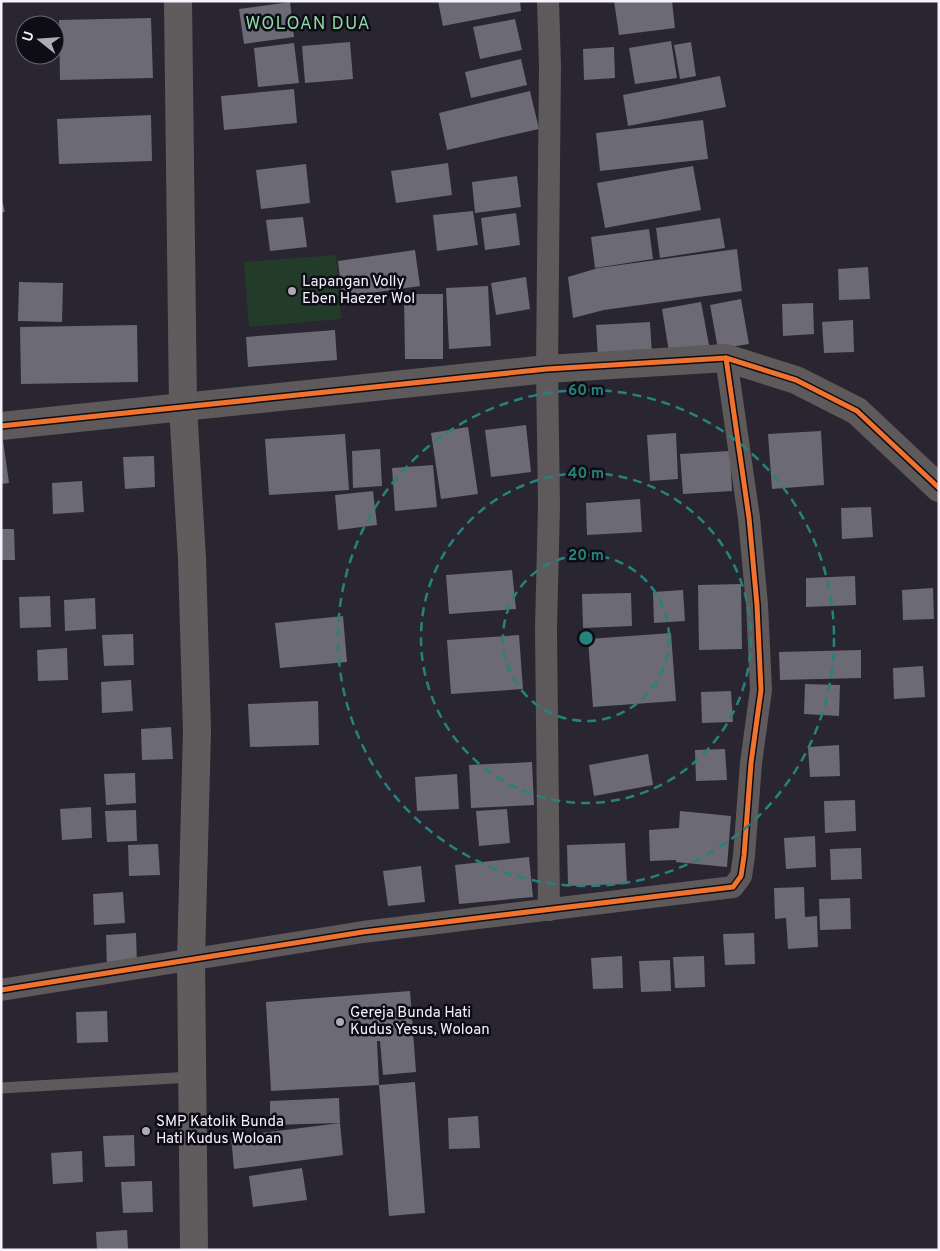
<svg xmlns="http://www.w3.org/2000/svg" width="940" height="1251" viewBox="0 0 940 1251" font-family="Overpass,sans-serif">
  <rect width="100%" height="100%" fill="#292631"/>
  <!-- green -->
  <path fill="#233c2a" d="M336,255L341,319L249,327L244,262Z"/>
  <!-- building -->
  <g fill="#6c6a74">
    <path d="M438,1H520L521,11L443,26Z"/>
    <path d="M614,1H672L675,28L619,35Z"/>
    <path d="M290,2L294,37L244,44L239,9Z"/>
    <path d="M151,18L153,78L60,80L59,20Z"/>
    <path d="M515,19L522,50L480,59L473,27Z"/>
    <path d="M671,41L677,78L635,84L629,48Z"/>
    <path d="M350,42L353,79L305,83L302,46Z"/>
    <path d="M691,42L696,76L680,79L674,45Z"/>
    <path d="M294,43L299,83L258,87L254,48Z"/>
    <path d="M614,47L615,78L584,80L583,49Z"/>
    <path d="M521,59L527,85L471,98L465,72Z"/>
    <path d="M720,76L726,107L628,126L623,95Z"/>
    <path d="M294,89L297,123L224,130L221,96Z"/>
    <path d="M530,91L539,129L447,150L439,113Z"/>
    <path d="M151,115L152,161L59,164L57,119Z"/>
    <path d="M703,120L708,159L600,171L596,133Z"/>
    <path d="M448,163L452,195L396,203L391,171Z"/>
    <path d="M306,164L310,203L261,209L256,170Z"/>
    <path d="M693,166L701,210L605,228L597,183Z"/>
    <path d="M517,176L521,207L475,213L472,182Z"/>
    <path d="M1,196L5,212H1Z"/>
    <path d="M473,211L478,245L437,251L433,215Z"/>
    <path d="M516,213L520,245L485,250L481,218Z"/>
    <path d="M303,217L307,247L270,251L266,220Z"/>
    <path d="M720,218L725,248L660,258L656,228Z"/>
    <path d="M649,229L653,259L595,268L591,237Z"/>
    <path d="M737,249L742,291L604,310L573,318L568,277L598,268Z"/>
    <path d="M415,250L420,286L342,297L338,261Z"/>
    <path d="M868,267L870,299L839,300L838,269Z"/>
    <path d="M526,277L530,309L496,315L491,283Z"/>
    <path d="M19,282L63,283L62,322L18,321Z"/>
    <path d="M488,286L491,346L449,349L446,288Z"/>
    <path d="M404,294H443V359H405Z"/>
    <path d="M741,299L749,344L718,349L710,305Z"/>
    <path d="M701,302L709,345L669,352L662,309Z"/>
    <path d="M813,303L814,334L783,336L782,304Z"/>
    <path d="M853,320L854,352L824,353L822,322Z"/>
    <path d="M650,322L652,354L598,358L596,325Z"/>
    <path d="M137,325L138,382L21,384L20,327Z"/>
    <path d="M335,330L337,360L248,367L246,337Z"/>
    <path d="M526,425L531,472L491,477L485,430Z"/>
    <path d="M468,427L478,494L441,499L431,433Z"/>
    <path d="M821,431L824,485L772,489L768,434Z"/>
    <path d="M676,433L678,479L650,481L647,435Z"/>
    <path d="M345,434L349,490L269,495L265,439Z"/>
    <path d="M1,440H3L9,483L1,484Z"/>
    <path d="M380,449L382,486L353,488L352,451Z"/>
    <path d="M730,451L732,491L683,494L680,454Z"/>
    <path d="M154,456L155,487L125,489L123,457Z"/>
    <path d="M433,465L437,507L395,511L392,468Z"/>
    <path d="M82,481L84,512L53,514L52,483Z"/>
    <path d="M373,491L377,525L338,530L335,495Z"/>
    <path d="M640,499L642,532L587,535L586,503Z"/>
    <path d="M871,507L873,537L842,539L841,508Z"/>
    <path d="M1,529H14L15,560H1Z"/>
    <path d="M512,570L516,609L449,614L446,575Z"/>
    <path d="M855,576L856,605L806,607V578Z"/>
    <path d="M741,584L742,649L699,650L698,585Z"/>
    <path d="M933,588L934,619L903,620L902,590Z"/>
    <path d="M683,590L685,621L654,623L653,592Z"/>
    <path d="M631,593L632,626L583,628L582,594Z"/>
    <path d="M50,596L51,627L20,628L19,597Z"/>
    <path d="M95,598L96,629L65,631L64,600Z"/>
    <path d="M343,616L347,662L280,668L275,623Z"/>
    <path d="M671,633L676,701L593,707L588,639Z"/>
    <path d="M133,634L134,665L104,666L102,635Z"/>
    <path d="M519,635L523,689L451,694L447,640Z"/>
    <path d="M67,648L68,680L38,681L37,650Z"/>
    <path d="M861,650V678L780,680L779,652Z"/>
    <path d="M923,666L925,697L894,699L893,668Z"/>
    <path d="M131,680L133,711L102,713L101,682Z"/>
    <path d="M805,684L840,685L839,716L804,714Z"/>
    <path d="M731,691L733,722L702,723L701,692Z"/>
    <path d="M318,701L319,745L250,747L248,704Z"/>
    <path d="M171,727L173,759L142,760L141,729Z"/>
    <path d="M839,745L840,776L810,777L808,747Z"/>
    <path d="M725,749L727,780L696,781L695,750Z"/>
    <path d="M648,754L653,785L594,796L589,765Z"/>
    <path d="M532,762L534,805L471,808L469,765Z"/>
    <path d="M135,773L136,803L106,805L104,774Z"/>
    <path d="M457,774L459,809L417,811L415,777Z"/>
    <path d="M855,800L856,831L825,833L824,801Z"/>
    <path d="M91,807L92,838L62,840L60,809Z"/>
    <path d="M507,809L510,843L479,846L476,811Z"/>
    <path d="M136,810L137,841L107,842L105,811Z"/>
    <path d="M680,811L731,816L727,867L676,862V860L650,861L649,830L679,828Z"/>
    <path d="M815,836L816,867L786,869L784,838Z"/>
    <path d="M625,843L627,884L568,886L567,845Z"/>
    <path d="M158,844L160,875L129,876L128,845Z"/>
    <path d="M861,848L862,879L831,880L830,849Z"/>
    <path d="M529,857L533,897L459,904L455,865Z"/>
    <path d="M421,866L425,902L388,906L383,871Z"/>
    <path d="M804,887L805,917L817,916L818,947L788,949L786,918L775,919L774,888Z"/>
    <path d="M123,892L125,923L94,925L93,894Z"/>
    <path d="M850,898L851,929L820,930L819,899Z"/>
    <path d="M136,933L137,964L107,966L106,935Z"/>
    <path d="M754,933L755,964L725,965L723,934Z"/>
    <path d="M622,956L623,988L593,989L591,958Z"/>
    <path d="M704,956L705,987L675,988L673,957Z"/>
    <path d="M670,960L671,991L641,992L639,961Z"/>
    <path d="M410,991L416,1072L383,1075L380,1041H377L379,1085L271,1091L266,1002Z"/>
    <path d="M107,1011L108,1042L77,1043L76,1012Z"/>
    <path d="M415,1082L425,1213L389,1216L379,1085Z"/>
    <path d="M339,1098L340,1123L270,1125V1101Z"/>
    <path d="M478,1116L480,1148L449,1149L448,1118Z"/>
    <path d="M340,1123L343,1155L234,1169L231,1137Z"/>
    <path d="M134,1135L135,1166L105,1167L103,1136Z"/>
    <path d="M82,1151L83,1182L53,1184L51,1153Z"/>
    <path d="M302,1168L307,1200L253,1207L249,1176Z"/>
    <path d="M152,1181L153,1212L123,1213L121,1182Z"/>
    <path d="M127,1230L128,1250H97L96,1232Z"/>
  </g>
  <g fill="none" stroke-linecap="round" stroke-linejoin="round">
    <!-- service -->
    <path stroke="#5e5a5b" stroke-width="11" d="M1,1088L192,1077"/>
    <!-- minor -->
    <g stroke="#5e5a5b" stroke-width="22">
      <path d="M548,1L550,66L547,369L549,505L546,629L549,910"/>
      <path d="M1,990L363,932L733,887L741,876L744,856L751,763L761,690L757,605L749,518L726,358"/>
    </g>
    <!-- tertiary -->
    <path stroke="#5e5a5b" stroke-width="28" d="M1,426L547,369L726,358L796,380L857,411L939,488"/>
    <!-- secondary -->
    <path stroke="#605c5e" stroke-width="28" d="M178,1L183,407L192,559L197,731L191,960L194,1250"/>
    <defs>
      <g id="cycleway">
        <path d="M1,426L547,369L726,358L796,380L857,411L939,488"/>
        <path d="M1,990L363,932L733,887L741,876L744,856L751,763L761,690L757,605L749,518L726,358"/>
      </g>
    </defs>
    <!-- cycleway casing -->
    <use href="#cycleway" stroke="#0e0c15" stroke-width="8"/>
    <!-- cycleway -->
    <use href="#cycleway" stroke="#ef722f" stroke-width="5"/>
  </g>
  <!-- distance rings -->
  <g fill="none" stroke="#26827c" stroke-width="2.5" stroke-dasharray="9 6">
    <circle cx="586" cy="638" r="83"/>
    <circle cx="586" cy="638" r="165"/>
    <circle cx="586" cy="638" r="248"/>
  </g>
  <!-- markers -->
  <g fill="#aeabb6" stroke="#0e0c15" stroke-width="2">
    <circle cx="292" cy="291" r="5"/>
    <circle cx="340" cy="1022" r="5"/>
    <circle cx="146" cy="1131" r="5"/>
  </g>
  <g text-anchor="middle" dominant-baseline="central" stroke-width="5" stroke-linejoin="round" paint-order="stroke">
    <!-- poi labels -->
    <g font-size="15" fill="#f5f2fe" stroke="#0e0c15" text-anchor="start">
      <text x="302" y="282">Lapangan Volly<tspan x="302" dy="17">Eben Haezer Wol</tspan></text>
      <text x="350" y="1013">Gereja Bunda Hati<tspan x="350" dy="17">Kudus Yesus, Woloan</tspan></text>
      <text x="156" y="1122">SMP Katolik Bunda<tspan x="156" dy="17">Hati Kudus Woloan</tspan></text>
    </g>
    <!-- quarter labels -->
    <g font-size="18" letter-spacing="1" fill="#8fd7a5" stroke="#0e0c15">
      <text x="308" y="24">WOLOAN DUA</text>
    </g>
  </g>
  <circle cx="586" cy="638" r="8" fill="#26827c" stroke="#0e0c15" stroke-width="2.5"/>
  <g font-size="15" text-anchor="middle" font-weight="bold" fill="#26827c" stroke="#0e0c15" stroke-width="5" stroke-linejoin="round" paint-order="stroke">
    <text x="586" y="395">60 m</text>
    <text x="586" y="478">40 m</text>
    <text x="586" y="560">20 m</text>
  </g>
  <!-- border -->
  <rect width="940" height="1251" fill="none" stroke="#f5f2fe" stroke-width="5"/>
  <!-- north arrow -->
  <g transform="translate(40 40) rotate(287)"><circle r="24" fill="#0e0c15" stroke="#6a6872"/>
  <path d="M0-4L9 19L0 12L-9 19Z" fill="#aeabb6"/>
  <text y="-8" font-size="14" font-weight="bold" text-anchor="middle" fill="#f5f2fe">U</text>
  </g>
</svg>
